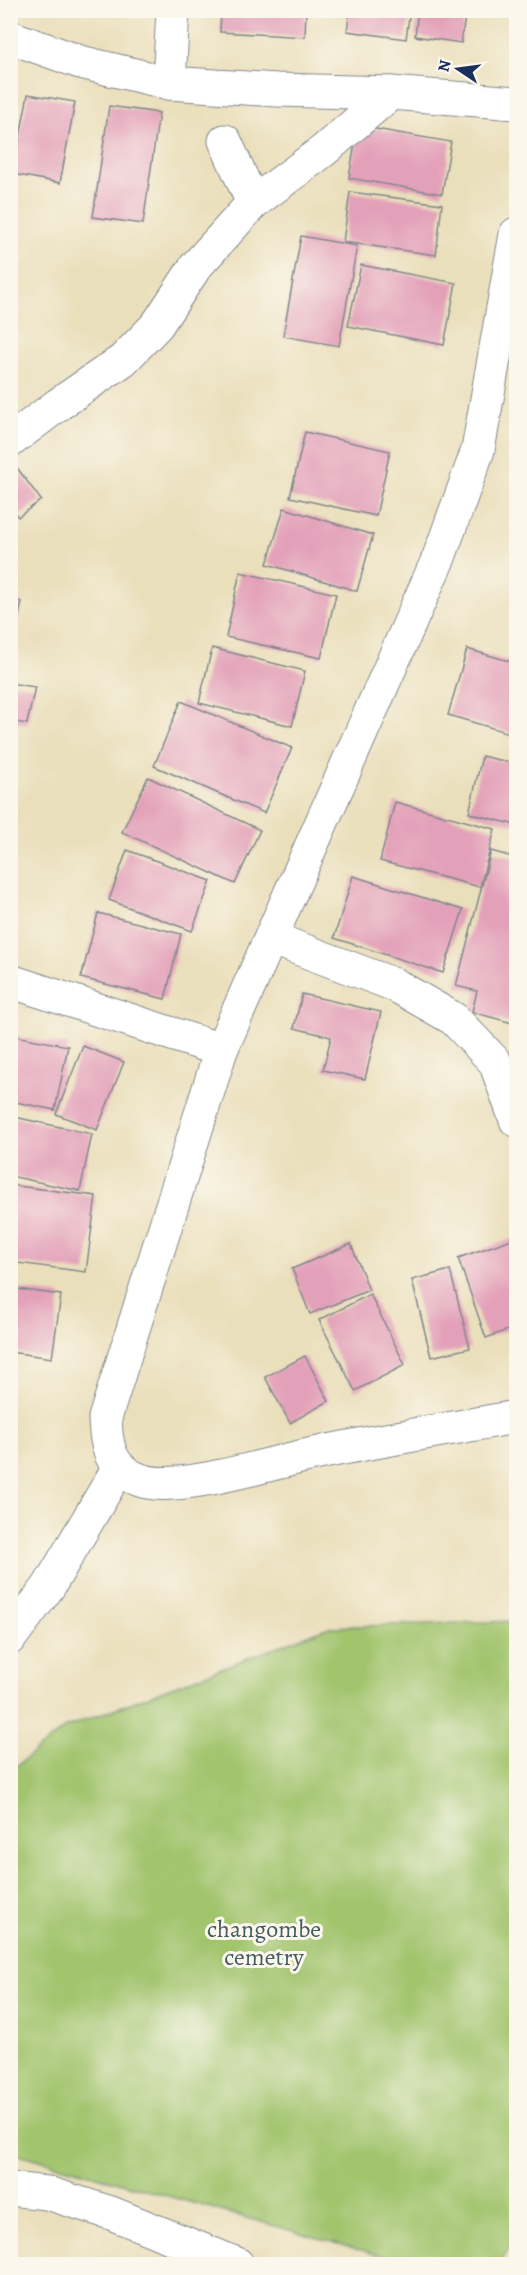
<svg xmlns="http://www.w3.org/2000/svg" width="527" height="2275" viewBox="0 0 527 2275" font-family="Alegreya,serif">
  <rect width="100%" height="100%" fill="#fbf7ec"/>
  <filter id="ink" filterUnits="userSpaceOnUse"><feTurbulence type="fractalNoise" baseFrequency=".0167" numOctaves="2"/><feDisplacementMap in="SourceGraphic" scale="12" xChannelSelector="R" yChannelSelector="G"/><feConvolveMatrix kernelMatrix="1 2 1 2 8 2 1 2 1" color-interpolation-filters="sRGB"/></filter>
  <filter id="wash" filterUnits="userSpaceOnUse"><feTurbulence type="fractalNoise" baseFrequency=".008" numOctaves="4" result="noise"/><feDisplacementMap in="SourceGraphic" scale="24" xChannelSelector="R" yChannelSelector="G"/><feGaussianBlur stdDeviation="1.35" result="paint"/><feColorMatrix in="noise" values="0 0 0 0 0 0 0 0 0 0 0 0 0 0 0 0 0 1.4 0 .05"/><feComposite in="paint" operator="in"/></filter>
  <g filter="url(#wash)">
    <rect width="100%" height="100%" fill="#eadfbb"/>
    <!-- green -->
    <path fill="#a1c46d" stroke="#5e7a66" stroke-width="1.5" d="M516,1621V2237L500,2264H411L11,2152V1770L65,1728L329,1627Z"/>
    <g id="blocks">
      <!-- building -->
      <g fill="#e3a1b9">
        <path d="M221,10H306L305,37L220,32Z"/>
        <path d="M350,10H410L406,39L347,31Z"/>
        <path d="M418,10H466L461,43L415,36Z"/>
        <path d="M28,94L75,102L60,183L13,174Z"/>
        <path d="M109,106L159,113L143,224L93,217Z"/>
        <path d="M358,126L451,142L442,194L349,178Z"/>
        <path d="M350,192L442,204L436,255L343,242Z"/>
        <path d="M301,236L357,246L339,346L283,336Z"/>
        <path d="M361,265L456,283L444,345L348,326Z"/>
        <path d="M305,432L390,451L376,516L290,497Z"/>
        <path d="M18,469L41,500L18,517L10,506V475Z"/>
        <path d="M284,508L373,535L357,591L267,564Z"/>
        <path d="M240,572L336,594L321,658L226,637Z"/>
        <path d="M10,600L22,602L13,642L10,641Z"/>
        <path d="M212,648L305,671L292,726L199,703Z"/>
        <path d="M467,649L516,663V735L448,715Z"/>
        <path d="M10,683L35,687L27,724L16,722L13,737L10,736Z"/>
        <path d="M181,701L292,748L264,813L154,766Z"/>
        <path d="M482,756L516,764V825L469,813Z"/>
        <path d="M148,777L260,830L235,884L122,832Z"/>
        <path d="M395,802L495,829L480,887L380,861Z"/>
        <path d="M127,850L211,881L192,931L109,900Z"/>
        <path d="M491,851L516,858V1024L472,1012L477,991L456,986Z"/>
        <path d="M353,876L463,910L443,973L334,938Z"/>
        <path d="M98,913L181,934L165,999L81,978Z"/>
        <path d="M302,994L381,1012L365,1079L323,1070L331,1037L294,1028Z"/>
        <path d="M10,1035L68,1046L55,1110L10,1101Z"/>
        <path d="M83,1046L124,1062L97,1130L56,1114Z"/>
        <path d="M10,1116L92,1134L80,1191L10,1176Z"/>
        <path d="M10,1185L96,1196L86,1272L18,1263L15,1285H10Z"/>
        <path d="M515,1238L516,1327L486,1338L458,1258Z"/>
        <path d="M351,1244L369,1290L310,1314L292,1269Z"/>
        <path d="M450,1270L470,1348L431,1357L412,1280Z"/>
        <path d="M10,1288L61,1295L52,1358L10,1352Z"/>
        <path d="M370,1294L405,1365L355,1391L319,1320Z"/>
        <path d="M305,1356L329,1401L290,1423L265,1377Z"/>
      </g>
    </g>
  </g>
  <g filter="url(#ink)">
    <use href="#blocks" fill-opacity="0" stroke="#82878c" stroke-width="1.5"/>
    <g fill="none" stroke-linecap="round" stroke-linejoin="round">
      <defs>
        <g id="minor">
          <path d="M10,37L80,62L169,83L277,90L391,93L516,103"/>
          <path d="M169,83L173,10"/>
          <path d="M225,141L253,203"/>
          <path d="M516,234L478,450L439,557L221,1050L105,1418C106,1447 110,1469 140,1480C178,1494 272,1462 314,1454C381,1440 449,1429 516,1417"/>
          <path d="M10,441L59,404L123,360L157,325L196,266L253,203L323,151L391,93"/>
          <path d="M271,938L395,985L454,1019L495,1062L516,1120"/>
          <path d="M10,981L221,1050"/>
          <path d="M10,1638L49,1586L118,1469"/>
          <path d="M10,2189L47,2193L111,2213L237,2264"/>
        </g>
      </defs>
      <!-- minor casing -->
      <use href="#minor" stroke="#82878c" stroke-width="35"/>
      <!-- minor -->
      <use href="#minor" stroke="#fff" stroke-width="33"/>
    </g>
  </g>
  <g text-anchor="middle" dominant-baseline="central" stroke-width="6" stroke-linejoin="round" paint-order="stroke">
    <!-- park labels -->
    <g font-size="24" fill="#435c62" stroke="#fbf7ec">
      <text x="264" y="1929">changombe<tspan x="264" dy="28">cemetry</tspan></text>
    </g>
  </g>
  <!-- margin -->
  <rect width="527" height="2275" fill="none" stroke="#fbf7ec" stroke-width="36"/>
  <!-- north arrow -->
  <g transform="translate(458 69) rotate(283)" stroke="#fbf7ec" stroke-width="4.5" paint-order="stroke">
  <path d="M0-4.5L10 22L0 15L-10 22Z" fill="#1b2f5e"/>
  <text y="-9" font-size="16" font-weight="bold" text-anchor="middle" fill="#1b2f5e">N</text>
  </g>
</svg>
